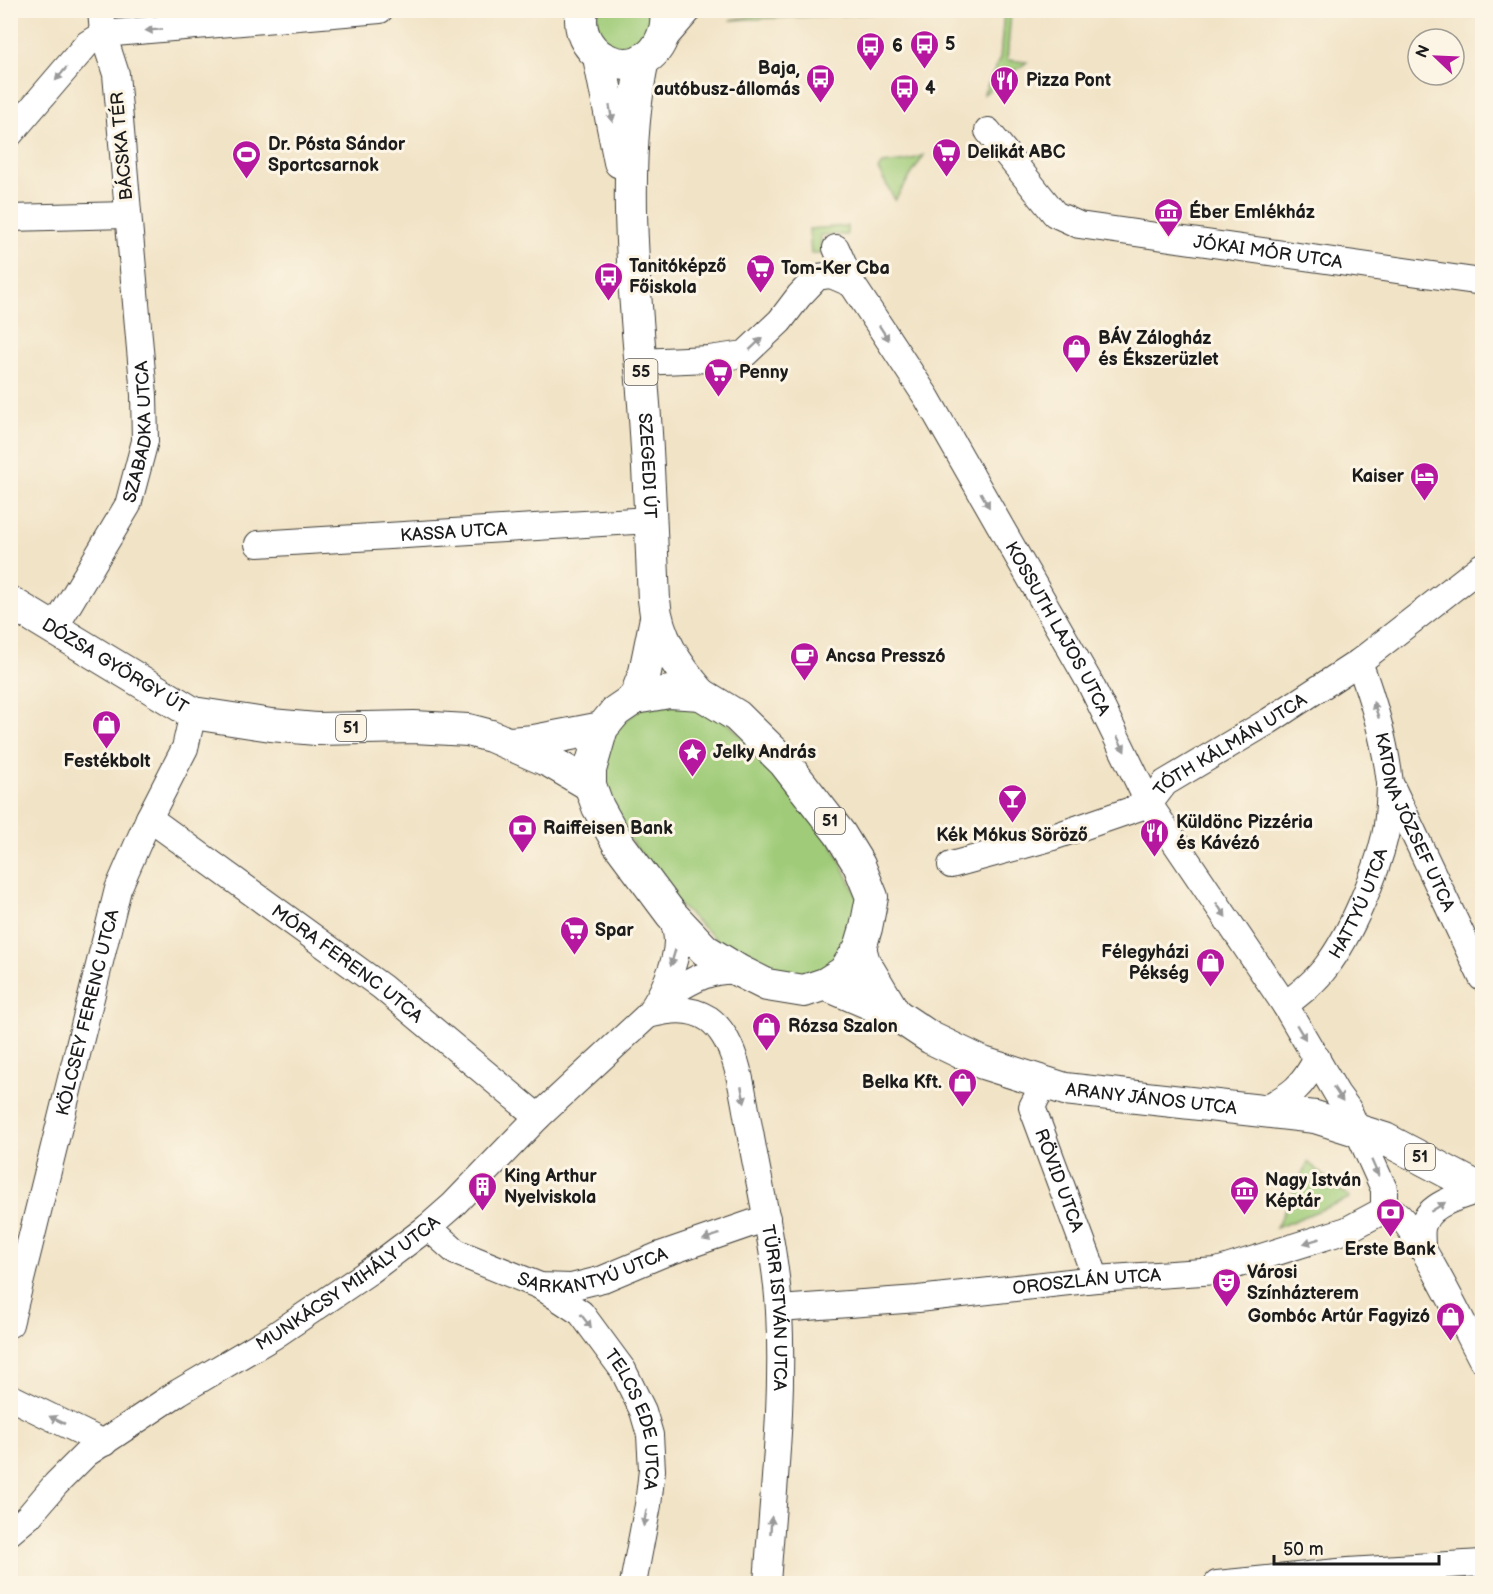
<svg xmlns="http://www.w3.org/2000/svg" width="1493" height="1594" viewBox="0 0 1493 1594" font-family="'Balsamiq Sans',sans-serif">
  <rect width="100%" height="100%" fill="#fcf5e5"/>
  <filter id="ink" filterUnits="userSpaceOnUse"><feTurbulence type="fractalNoise" baseFrequency=".0167" numOctaves="2"/><feDisplacementMap in="SourceGraphic" scale="12" xChannelSelector="R" yChannelSelector="G"/><feConvolveMatrix kernelMatrix="1 2 1 2 8 2 1 2 1" color-interpolation-filters="sRGB"/></filter>
  <filter id="wash" filterUnits="userSpaceOnUse"><feTurbulence type="fractalNoise" baseFrequency=".008" numOctaves="4" result="noise"/><feDisplacementMap in="SourceGraphic" scale="24" xChannelSelector="R" yChannelSelector="G"/><feGaussianBlur stdDeviation="1.35" result="paint"/><feColorMatrix in="noise" values="0 0 0 0 0 0 0 0 0 0 0 0 0 0 0 0 0 1.4 0 .05"/><feComposite in="paint" operator="in"/></filter>
  <g filter="url(#wash)">
    <rect width="100%" height="100%" fill="#f1e3c6"/>
    <!-- green -->
    <g fill="#a0cc79" stroke="#5e744a" stroke-width="1.5">
      <path d="M651,10C654,27 649,46 630,50C624,51 615,48 610,47L597,32V11Z"/>
      <path d="M784,10H925V11L730,20Z"/>
      <path d="M1004,11H1011L1007,60L1027,62L983,95L1000,58Z"/>
      <path d="M924,155L895,200L878,169L882,164L907,161Z"/>
      <path d="M847,226V235H821V254H811L809,229Z"/>
      <path d="M645,705H697L728,723L772,767L831,842L858,898L856,923L836,957L821,970L801,976L743,964L680,906L604,805L601,756L609,734Z"/>
      <path d="M1308,1162L1350,1198L1276,1228Z"/>
    </g>
  </g>
  <g filter="url(#ink)">
    <g fill="none" stroke-linecap="round" stroke-linejoin="round">
      <defs>
        <g id="minor">
          <path d="M661,42L689,10"/>
          <path id="s1" d="M988,131L1055,214L1079,225L1482,282"/>
          <path d="M10,134L87,44L103,34L380,10"/>
          <path d="M10,218L127,215"/>
          <path id="s2" d="M836,248L852,284L927,398L1090,683L1149,804L1285,1005L1337,1094L1348,1109L1384,1189V1210"/>
          <path d="M639,362L709,359L745,354L780,321L799,296L817,277L831,275L852,284"/>
          <path id="s3" d="M258,544L650,520"/>
          <path id="s4" d="M54,629L128,505L145,441L144,395L116,74L103,34L101,10"/>
          <path id="s5" d="M1359,662C1374,702 1385,740 1390,783L1482,978"/>
          <path id="s6" d="M149,818L382,987L538,1117"/>
          <path id="s7" d="M951,865L1050,838L1149,804L1165,783L1269,721L1359,662L1482,566"/>
          <path d="M658,1001C686,985 705,968 739,971"/>
          <path id="s8" d="M1285,1005C1299,994 1315,982 1326,967C1350,936 1376,875 1385,836C1389,820 1389,802 1390,785"/>
          <path id="s9" d="M648,1015C669,1010 689,1006 709,1019C739,1041 743,1098 750,1132C760,1190 776,1253 779,1311C784,1402 773,1493 767,1584"/>
          <path id="s10" d="M1044,1083L1032,1107L1096,1279"/>
          <path d="M1263,1110C1292,1094 1302,1088 1317,1058"/>
          <path d="M1384,1210C1386,1210 1392,1211 1394,1212C1415,1223 1468,1334 1482,1360"/>
          <path id="s11" d="M428,1227L456,1252L540,1286L571,1287L603,1279L660,1255L767,1218"/>
          <path d="M1422,1248C1422,1241 1421,1234 1422,1228C1427,1203 1460,1197 1481,1189"/>
          <path id="s12" d="M540,1286L581,1313L623,1370L643,1411L650,1435L652,1470L648,1505L633,1584"/>
          <path id="s13" d="M779,1309L918,1299L1096,1279L1217,1271L1347,1230L1384,1210"/>
          <path id="s14" d="M10,1324L118,889L149,818L185,748L193,713"/>
          <path d="M10,1397L104,1443"/>
          <path id="s15" d="M10,1532L29,1516L56,1484L86,1454L179,1392L274,1336L370,1271L428,1227L453,1205L538,1117L648,1015C661,997 677,964 677,941C677,931 674,923 671,914"/>
          <path d="M1217,1584L1348,1571L1482,1563"/>
        </g>
        <g id="major">
          <path d="M582,10C572,62 643,86 662,38C666,29 668,20 665,10"/>
          <path d="M599,57L620,162"/>
          <path id="s16" d="M643,59C620,169 635,292 644,404C649,469 651,534 654,600C657,637 677,666 701,694"/>
          <path id="s17" d="M10,602L193,713L271,725L316,729L414,727L468,730L491,736L551,762L590,785"/>
          <path d="M669,692L701,694L737,716L784,762L840,834L859,865L872,897L866,928L860,948L844,972L825,984L804,991L767,985L739,971L705,950L671,914L618,843L598,807L590,785V770L602,728L616,711L635,698Z"/>
          <path d="M635,698L645,672L656,618"/>
          <path d="M510,743L534,741L602,728"/>
          <path d="M860,948L864,962L895,1014"/>
          <path id="s18" d="M825,984L895,1014L931,1038L983,1063L1065,1089L1315,1117L1385,1139L1482,1190"/>
        </g>
      </defs>
      <!-- minor casing -->
      <use href="#minor" stroke="#3c3a36" stroke-width="28"/>
      <!-- major casing -->
      <use href="#major" stroke="#3c3a36" stroke-width="34"/>
      <!-- minor -->
      <use href="#minor" stroke="#fff" stroke-width="26"/>
      <!-- major -->
      <use href="#major" stroke="#fff" stroke-width="32"/>
    </g>
    <!-- one-way arrows -->
    <defs><path id="oneway-solid" d="M-6-.8H1V-3.2L6.5 0L1 3.2V.8H-6Z" transform="scale(1.5)"/></defs>
    <g fill="#999">
      <use href="#oneway-solid" transform="translate(154 30) rotate(175)"/>
      <use href="#oneway-solid" transform="translate(61 74) rotate(130)"/>
      <use href="#oneway-solid" transform="translate(611 114) rotate(80)"/>
      <use href="#oneway-solid" transform="translate(884 333) rotate(57)"/>
      <use href="#oneway-solid" transform="translate(756 344) rotate(-43)"/>
      <use href="#oneway-solid" transform="translate(985 500) rotate(60)"/>
      <use href="#oneway-solid" transform="translate(1376 710) rotate(-109)"/>
      <use href="#oneway-solid" transform="translate(1121 744) rotate(64)"/>
      <use href="#oneway-solid" transform="translate(1221 910) rotate(56)"/>
      <use href="#oneway-solid" transform="translate(673 958) rotate(106)"/>
      <use href="#oneway-solid" transform="translate(1301 1032) rotate(59)"/>
      <use href="#oneway-solid" transform="translate(1338 1094) rotate(56)"/>
      <use href="#oneway-solid" transform="translate(743 1095) rotate(79)"/>
      <use href="#oneway-solid" transform="translate(1375 1168) rotate(66)"/>
      <use href="#oneway-solid" transform="translate(1438 1207) rotate(-32)"/>
      <use href="#oneway-solid" transform="translate(711 1237) rotate(161)"/>
      <use href="#oneway-solid" transform="translate(1312 1241) rotate(163)"/>
      <use href="#oneway-solid" transform="translate(586 1321) rotate(52)"/>
      <use href="#oneway-solid" transform="translate(57 1420) rotate(-154)"/>
      <use href="#oneway-solid" transform="translate(645 1518) rotate(101)"/>
      <use href="#oneway-solid" transform="translate(771 1525) rotate(-86)"/>
    </g>
  </g>
  <!-- icons -->
  <defs>
    <symbol id="bus-pin" viewBox="-11 -11 22 30"><path d="M0 17L-7.5 6A9.5 9.5 0 1 1 7.5 6Z" fill="#b5179e" stroke="#fcf5e5"/><path d="M-5-6H5V4H4V6H2V4H-2V6H-4V4H-5ZM-3.5-4V0h7V-4ZM-3.5 1.2v1.5H-2V1.2ZM2 1.2v1.5H3.5V1.2Z" fill="#fff"/></symbol>
    <symbol id="restaurant-pin" viewBox="-11 -11 22 30"><path d="M0 17L-7.5 6A9.5 9.5 0 1 1 7.5 6Z" fill="#b5179e" stroke="#fcf5e5"/><path d="M-5-6h1v4h1v-4h1v4h1v-4h1v5L-1.5 .5V6h-2V.5L-5-1ZM5-6V6H3V1.5H1.5Q1.5-4 5-6Z" fill="#fff"/></symbol>
    <symbol id="supermarket-pin" viewBox="-11 -11 22 30"><path d="M0 17L-7.5 6A9.5 9.5 0 1 1 7.5 6Z" fill="#b5179e" stroke="#fcf5e5"/><path d="M-6-5.5h2.5l.6 2H6L4.5 2H-2.5L-4.4-4H-6ZM-1.5 3.2a1.3 1.3 0 1 0 .1 0ZM3 3.2a1.3 1.3 0 1 0 .1 0Z" fill="#fff"/></symbol>
    <symbol id="stadium-pin" viewBox="-11 -11 22 30"><path d="M0 17L-7.5 6A9.5 9.5 0 1 1 7.5 6Z" fill="#b5179e" stroke="#fcf5e5"/><path d="M0-5a6.5 5 0 1 0 0 10a6.5 5 0 1 0 0-10ZM-3.5-1.8h7v3.6h-7Z" fill="#fff"/></symbol>
    <symbol id="museum-pin" viewBox="-11 -11 22 30"><path d="M0 17L-7.5 6A9.5 9.5 0 1 1 7.5 6Z" fill="#b5179e" stroke="#fcf5e5"/><path d="M0-6L6-3V-2H-6V-3ZM-5-1h2V3h-2ZM-1-1h2V3h-2ZM3-1h2V3H3ZM-6 4H6V6H-6Z" fill="#fff"/></symbol>
    <symbol id="shop-pin" viewBox="-11 -11 22 30"><path d="M0 17L-7.5 6A9.5 9.5 0 1 1 7.5 6Z" fill="#b5179e" stroke="#fcf5e5"/><path d="M-5-2.5h2.3a2.7 3.5 0 0 1 5.4 0H5L5.5 6h-11ZM-1.5-2.5h3a1.5 2.3 0 0 0-3 0Z" fill="#fff"/></symbol>
    <symbol id="hotel-pin" viewBox="-11 -11 22 30"><path d="M0 17L-7.5 6A9.5 9.5 0 1 1 7.5 6Z" fill="#b5179e" stroke="#fcf5e5"/><path d="M-6-4.5h1.5V1H6V5H4.5V3h-9V5H-6ZM-4 0a1.8 1.8 0 1 1 3.6 0ZM.5 0V-2.5h3Q6-2.5 6 0Z" fill="#fff"/></symbol>
    <symbol id="cafe-pin" viewBox="-11 -11 22 30"><path d="M0 17L-7.5 6A9.5 9.5 0 1 1 7.5 6Z" fill="#b5179e" stroke="#fcf5e5"/><path d="M-5.5-4.5H6V0H3Q3 3.5 0 3.5H-2.5Q-5.5 3.5-5.5 0ZM3-3.2v2h1.7v-2ZM-6 4.5H4V6H-6Z" fill="#fff"/></symbol>
    <symbol id="sight-pin" viewBox="-11 -11 22 30"><path d="M0 17L-7.5 6A9.5 9.5 0 1 1 7.5 6Z" fill="#b5179e" stroke="#fcf5e5"/><path d="M0-6L1.8-2.2L6-1.7L2.9 1.2L3.7 5.4L0 3.3L-3.7 5.4L-2.9 1.2L-6-1.7L-1.8-2.2Z" fill="#fff"/></symbol>
    <symbol id="bar-pin" viewBox="-11 -11 22 30"><path d="M0 17L-7.5 6A9.5 9.5 0 1 1 7.5 6Z" fill="#b5179e" stroke="#fcf5e5"/><path d="M-6-5H6L.8 .8V4.5H3.5V6h-7V4.5H-.8V.8Z" fill="#fff"/></symbol>
    <symbol id="bank-pin" viewBox="-11 -11 22 30"><path d="M0 17L-7.5 6A9.5 9.5 0 1 1 7.5 6Z" fill="#b5179e" stroke="#fcf5e5"/><path d="M-6-4H6V4H-6ZM0-2.3a2.3 2.3 0 1 0 0 4.6a2.3 2.3 0 1 0 0-4.6Z" fill="#fff"/></symbol>
    <symbol id="building-pin" viewBox="-11 -11 22 30"><path d="M0 17L-7.5 6A9.5 9.5 0 1 1 7.5 6Z" fill="#b5179e" stroke="#fcf5e5"/><path d="M-4-6H4V6H1V3H-1V6H-4ZM-2.5-4.3h1.7v1.8h-1.7ZM.8-4.3h1.7v1.8H.8ZM-2.5-1h1.7V.8h-1.7ZM.8-1h1.7V.8H.8Z" fill="#fff"/></symbol>
    <symbol id="theatre-pin" viewBox="-11 -11 22 30"><path d="M0 17L-7.5 6A9.5 9.5 0 1 1 7.5 6Z" fill="#b5179e" stroke="#fcf5e5"/><path d="M-5-5.5Q0-4 5-5.5V0Q5 5 0 6Q-5 5-5 0ZM-3.3-2.5H-1v1.5H-3.3ZM1-2.5H3.3v1.5H1ZM-2.8 1Q0 5.5 2.8 1Z" fill="#fff"/></symbol>
  </defs>
  <g fill-rule="evenodd">
    <use href="#bus-pin" x="908" y="28" width="33" height="45"/>
    <use href="#bus-pin" x="854" y="30" width="33" height="45"/>
    <use href="#bus-pin" x="804" y="62" width="33" height="45"/>
    <use href="#restaurant-pin" x="988" y="64" width="33" height="45"/>
    <use href="#bus-pin" x="888" y="72" width="33" height="45"/>
    <use href="#supermarket-pin" x="930" y="136" width="33" height="45"/>
    <use href="#stadium-pin" x="230" y="138" width="33" height="45"/>
    <use href="#museum-pin" x="1152" y="196" width="33" height="45"/>
    <use href="#supermarket-pin" x="744" y="252" width="33" height="45"/>
    <use href="#bus-pin" x="592" y="260" width="33" height="45"/>
    <use href="#shop-pin" x="1060" y="332" width="33" height="45"/>
    <use href="#supermarket-pin" x="702" y="356" width="33" height="45"/>
    <use href="#hotel-pin" x="1408" y="460" width="33" height="45"/>
    <use href="#cafe-pin" x="788" y="640" width="33" height="45"/>
    <use href="#shop-pin" x="90" y="708" width="33" height="45"/>
    <use href="#sight-pin" x="676" y="736" width="33" height="45"/>
    <use href="#bar-pin" x="996" y="782" width="33" height="45"/>
    <use href="#bank-pin" x="506" y="812" width="33" height="45"/>
    <use href="#restaurant-pin" x="1138" y="816" width="33" height="45"/>
    <use href="#supermarket-pin" x="558" y="914" width="33" height="45"/>
    <use href="#shop-pin" x="1194" y="946" width="33" height="45"/>
    <use href="#shop-pin" x="750" y="1010" width="33" height="45"/>
    <use href="#shop-pin" x="946" y="1066" width="33" height="45"/>
    <use href="#building-pin" x="466" y="1170" width="33" height="45"/>
    <use href="#museum-pin" x="1228" y="1174" width="33" height="45"/>
    <use href="#bank-pin" x="1374" y="1196" width="33" height="45"/>
    <use href="#theatre-pin" x="1210" y="1266" width="33" height="45"/>
    <use href="#shop-pin" x="1434" y="1300" width="33" height="45"/>
  </g>
  <g text-anchor="middle" dominant-baseline="central" stroke-width="6" stroke-linejoin="round" paint-order="stroke">
    <!-- shield labels -->
    <g fill="#fcf5e5" stroke="#5f5d58" stroke-width="1.5">
      <rect x="624.5" y="359" width="33" height="26" rx="4.5"/>
      <rect x="336" y="715" width="30" height="26" rx="4.5"/>
      <rect x="815" y="808" width="30" height="26" rx="4.5"/>
      <rect x="1405" y="1144" width="30" height="26" rx="4.5"/>
    </g>
    <g font-size="16" font-weight="bold" fill="#1c1c1c">
      <text x="641" y="372">55</text>
      <text x="351" y="728">51</text>
      <text x="830" y="821">51</text>
      <text x="1420" y="1157">51</text>
    </g>
    <!-- poi labels -->
    <g font-size="18" font-weight="bold" fill="#1c1c1c" stroke="#fcf5e5" text-anchor="start">
      <text x="945" y="44">5</text>
      <text x="892" y="46">6</text>
      <text x="800" y="68" text-anchor="end">Baja,<tspan x="800" dy="21">autóbusz-állomás</tspan></text>
      <text x="1026" y="80">Pizza Pont</text>
      <text x="925" y="88">4</text>
      <text x="268" y="144">Dr. Pósta Sándor<tspan x="268" dy="21">Sportcsarnok</tspan></text>
      <text x="967" y="152">Delikát ABC</text>
      <text x="1189" y="212">Éber Emlékház</text>
      <text x="629" y="266">Tanitóképző<tspan x="629" dy="21">Főiskola</tspan></text>
      <text x="781" y="268">Tom-Ker Cba</text>
      <text x="1098" y="338">BÁV Zálogház<tspan x="1098" dy="21">és Ékszerüzlet</tspan></text>
      <text x="739" y="372">Penny</text>
      <text x="1404" y="476" text-anchor="end">Kaiser</text>
      <text x="826" y="656">Ancsa Presszó</text>
      <text x="713" y="752">Jelky András</text>
      <text x="107" y="761" text-anchor="middle">Festékbolt</text>
      <text x="1176" y="822">Küldönc Pizzéria<tspan x="1176" dy="21">és Kávézó</tspan></text>
      <text x="543" y="828">Raiffeisen Bank</text>
      <text x="1012" y="835" text-anchor="middle">Kék Mókus Söröző</text>
      <text x="595" y="930">Spar</text>
      <text x="1189" y="952" text-anchor="end">Félegyházi<tspan x="1189" dy="21">Pékség</tspan></text>
      <text x="788" y="1026">Rózsa Szalon</text>
      <text x="942" y="1082" text-anchor="end">Belka Kft.</text>
      <text x="504" y="1176">King Arthur<tspan x="504" dy="21">Nyelviskola</tspan></text>
      <text x="1265" y="1180">Nagy István<tspan x="1265" dy="21">Képtár</tspan></text>
      <text x="1390" y="1249" text-anchor="middle">Erste Bank</text>
      <text x="1247" y="1272">Városi<tspan x="1247" dy="21">Színházterem</tspan></text>
      <text x="1430" y="1316" text-anchor="end">Gombóc Artúr Fagyizó</text>
    </g>
    <!-- street labels -->
    <g font-size="18" fill="#1c1c1c" stroke="#fcf5e5">
      <text transform="translate(122 146) rotate(-95)">BÁCSKA TÉR</text>
      <text stroke="none"><textPath href="#s1" startOffset="324">JÓKAI MÓR UTCA</textPath></text>
      <text stroke="none"><textPath href="#s4" startOffset="219">SZABADKA UTCA</textPath></text>
      <text stroke="none"><textPath href="#s16" startOffset="408">SZEGEDI ÚT</textPath></text>
      <text stroke="none"><textPath href="#s3" startOffset="196">KASSA UTCA</textPath></text>
      <text stroke="none"><textPath href="#s2" startOffset="441">KOSSUTH LAJOS UTCA</textPath></text>
      <text stroke="none"><textPath href="#s17" startOffset="123">DÓZSA GYÖRGY ÚT</textPath></text>
      <text stroke="none"><textPath href="#s7" startOffset="309">TÓTH KÁLMÁN UTCA</textPath></text>
      <text stroke="none"><textPath href="#s5" startOffset="170">KATONA JÓZSEF UTCA</textPath></text>
      <text stroke="none"><textPath href="#s8" startOffset="128">HATTYÚ UTCA</textPath></text>
      <text stroke="none"><textPath href="#s6" startOffset="246">MÓRA FERENC UTCA</textPath></text>
      <text stroke="none"><textPath href="#s14" startOffset="321">KÖLCSEY FERENC UTCA</textPath></text>
      <text stroke="none"><textPath href="#s18" startOffset="350">ARANY JÁNOS UTCA</textPath></text>
      <text stroke="none"><textPath href="#s10" startOffset="105">RÖVID UTCA</textPath></text>
      <text stroke="none"><textPath href="#s11" startOffset="183">SARKANTYÚ UTCA</textPath></text>
      <text stroke="none"><textPath href="#s15" startOffset="422">MUNKÁCSY MIHÁLY UTCA</textPath></text>
      <text stroke="none"><textPath href="#s13" startOffset="309">OROSZLÁN UTCA</textPath></text>
      <text stroke="none"><textPath href="#s9" startOffset="364">TÜRR ISTVÁN UTCA</textPath></text>
      <text stroke="none"><textPath href="#s12" startOffset="171">TELCS EDE UTCA</textPath></text>
    </g>
  </g>
  <!-- margin -->
  <rect width="1493" height="1594" fill="none" stroke="#fcf5e5" stroke-width="36"/>
  <!-- north arrow -->
  <g transform="translate(1436 57) rotate(293)"><circle r="28" fill="#fcf5e5" stroke="#a29e95" stroke-width="1.5"/>
  <path d="M0-4.5L10 22L0 15L-10 22Z" fill="#b5179e"/>
  <text y="-9" font-size="16" font-weight="bold" text-anchor="middle" fill="#1c1c1c">N</text>
  </g>
  <!-- scale -->
  <path d="M1274 1555v9h165v-9" fill="none" stroke="#1c1c1c" stroke-width="3"/>
  <text x="1283" y="1555" font-size="18" fill="#1c1c1c" stroke="#fcf5e5" stroke-width="4.5" paint-order="stroke">50 m</text>
</svg>
